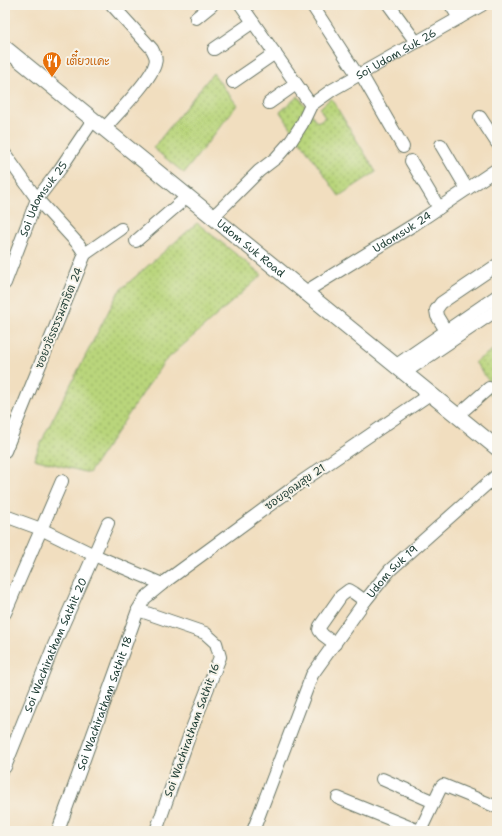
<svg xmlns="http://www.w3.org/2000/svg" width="502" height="836" viewBox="0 0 502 836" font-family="'Shantell Sans','Playpen Sans Thai',sans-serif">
  <defs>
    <pattern id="grass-dots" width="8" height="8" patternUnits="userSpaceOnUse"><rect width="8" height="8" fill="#b9d57b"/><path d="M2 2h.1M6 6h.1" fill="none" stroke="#96ae66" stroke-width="1.8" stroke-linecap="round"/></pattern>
  </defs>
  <rect width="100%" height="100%" fill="#f7f3e8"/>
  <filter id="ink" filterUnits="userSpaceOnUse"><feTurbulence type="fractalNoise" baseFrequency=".025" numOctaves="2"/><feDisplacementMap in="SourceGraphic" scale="8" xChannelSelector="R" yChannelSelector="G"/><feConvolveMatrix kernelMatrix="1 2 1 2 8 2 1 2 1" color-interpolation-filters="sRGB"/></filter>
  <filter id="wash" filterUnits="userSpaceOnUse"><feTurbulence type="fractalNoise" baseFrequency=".012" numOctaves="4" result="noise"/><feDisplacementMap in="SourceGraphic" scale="16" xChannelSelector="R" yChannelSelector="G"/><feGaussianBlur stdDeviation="0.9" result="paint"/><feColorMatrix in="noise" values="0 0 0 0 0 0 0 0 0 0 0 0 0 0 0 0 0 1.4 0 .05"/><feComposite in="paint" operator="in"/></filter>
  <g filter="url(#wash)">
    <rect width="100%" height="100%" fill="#f1debf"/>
    <!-- grass -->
    <g fill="url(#grass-dots)" stroke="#6c8958">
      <path d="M213,73L237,105L184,173L153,148Z"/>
      <path d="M298,96L317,122L325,118L320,108L331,98L376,172L339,196L280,112Z"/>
      <path d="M197,223L262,275L164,362L89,473L34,459L46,432L119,291Z"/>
      <path d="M497,347V400L484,388L490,383L475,362Z"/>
    </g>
  </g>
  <g filter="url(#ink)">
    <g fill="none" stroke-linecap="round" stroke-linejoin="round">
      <defs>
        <g id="minor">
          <path d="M241,5L311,105"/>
          <path d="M312,5L358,76"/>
          <path d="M389,5L416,42"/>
          <path d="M451,5L459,18"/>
          <path d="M196,18L212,5"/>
          <path d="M214,49L253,22"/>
          <path d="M361,74L403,147"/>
          <path d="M233,82L275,53"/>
          <path d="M269,103L296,84"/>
          <path d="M480,117L497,143"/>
          <path d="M104,129C116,115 151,80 155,64C157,58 155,55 152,49L112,5"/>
          <path d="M441,145L467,189"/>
          <path d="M5,154L37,199L79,245L85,254L5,451"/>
          <path d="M411,161L439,208"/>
          <path id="s1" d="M212,218L259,171L276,158L291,141L302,124L311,105L332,90L482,5"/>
          <path d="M136,241L187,197"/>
          <path d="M85,254L121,229"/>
          <path id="s2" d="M5,283L37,199L60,169L93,120"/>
          <path id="s3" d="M305,292L415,224L497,169"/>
          <path d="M446,331L437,316L436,310L441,303L497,265"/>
          <path d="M395,366L497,296"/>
          <path d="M404,373L497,310"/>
          <path d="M457,416L489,388"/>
          <path d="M8,517L41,529L94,555L162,584"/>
          <path d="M138,610L205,633L216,643L220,657L191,731L156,831"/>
          <path d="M5,613L62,481"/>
          <path d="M335,644L323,635L319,630L320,626L341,596L349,590L354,593L365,601"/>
          <path id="s4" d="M5,767L54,645L108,523"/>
          <path d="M382,779L434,802"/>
          <path d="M338,798L419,831"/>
          <path id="s5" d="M58,831L138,610L145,598L162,584L301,482L430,394"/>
          <path id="s6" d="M253,831L312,675L365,601L390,570L497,475"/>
          <path d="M420,831L441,787L443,785L497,807"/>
        </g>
        <g id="major">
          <path id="s7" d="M5,48L497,448"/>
        </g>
      </defs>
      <!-- minor casing -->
      <use href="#minor" stroke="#687565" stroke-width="14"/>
      <!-- major casing -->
      <use href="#major" stroke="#687565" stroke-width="17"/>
      <!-- minor -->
      <use href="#minor" stroke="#fff" stroke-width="12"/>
      <!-- major -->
      <use href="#major" stroke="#fff" stroke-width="15"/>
    </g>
  </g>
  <!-- icons -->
  <defs>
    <symbol id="restaurant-pin" viewBox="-11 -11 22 30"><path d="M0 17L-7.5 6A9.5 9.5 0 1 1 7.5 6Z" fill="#e8710a" stroke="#f7f3e8"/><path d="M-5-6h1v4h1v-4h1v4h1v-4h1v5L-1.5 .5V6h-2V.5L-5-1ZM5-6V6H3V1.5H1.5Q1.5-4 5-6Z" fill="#fff"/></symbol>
  </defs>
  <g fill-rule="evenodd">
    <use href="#restaurant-pin" x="41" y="50" width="22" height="30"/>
  </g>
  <g text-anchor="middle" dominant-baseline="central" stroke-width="4" stroke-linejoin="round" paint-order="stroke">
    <!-- street labels -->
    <g font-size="11" fill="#1f3d34" stroke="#f7f3e8">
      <text stroke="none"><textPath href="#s1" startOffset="251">Soi Udom Suk 26</textPath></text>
      <text stroke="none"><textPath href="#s2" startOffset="93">Soi Udomsuk 25</textPath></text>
      <text stroke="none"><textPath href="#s3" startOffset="114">Udomsuk 24</textPath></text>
      <text stroke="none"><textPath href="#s7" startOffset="317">Udom Suk Road</textPath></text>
      <text transform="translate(59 318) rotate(-68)">ซอยวชิรธรรมสาธิต 24</text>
      <text transform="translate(295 487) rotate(-35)">ซอยอุดมสุข 21</text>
      <text stroke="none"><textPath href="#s6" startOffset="298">Udom Suk 19</textPath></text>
      <text stroke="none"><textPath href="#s4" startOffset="132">Soi Wachiratham Sathit 20</textPath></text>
      <text stroke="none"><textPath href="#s5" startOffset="136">Soi Wachiratham Sathit 18</textPath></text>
      <text transform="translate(192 730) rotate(-70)">Soi Wachiratham Sathit 16</text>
    </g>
    <!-- food labels -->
    <g font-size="11" fill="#c56008" stroke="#f7f3e8" text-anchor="start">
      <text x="66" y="61">เตี๋ยวแคะ</text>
    </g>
  </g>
  <!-- margin -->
  <rect width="502" height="836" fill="none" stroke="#f7f3e8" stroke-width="20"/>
</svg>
